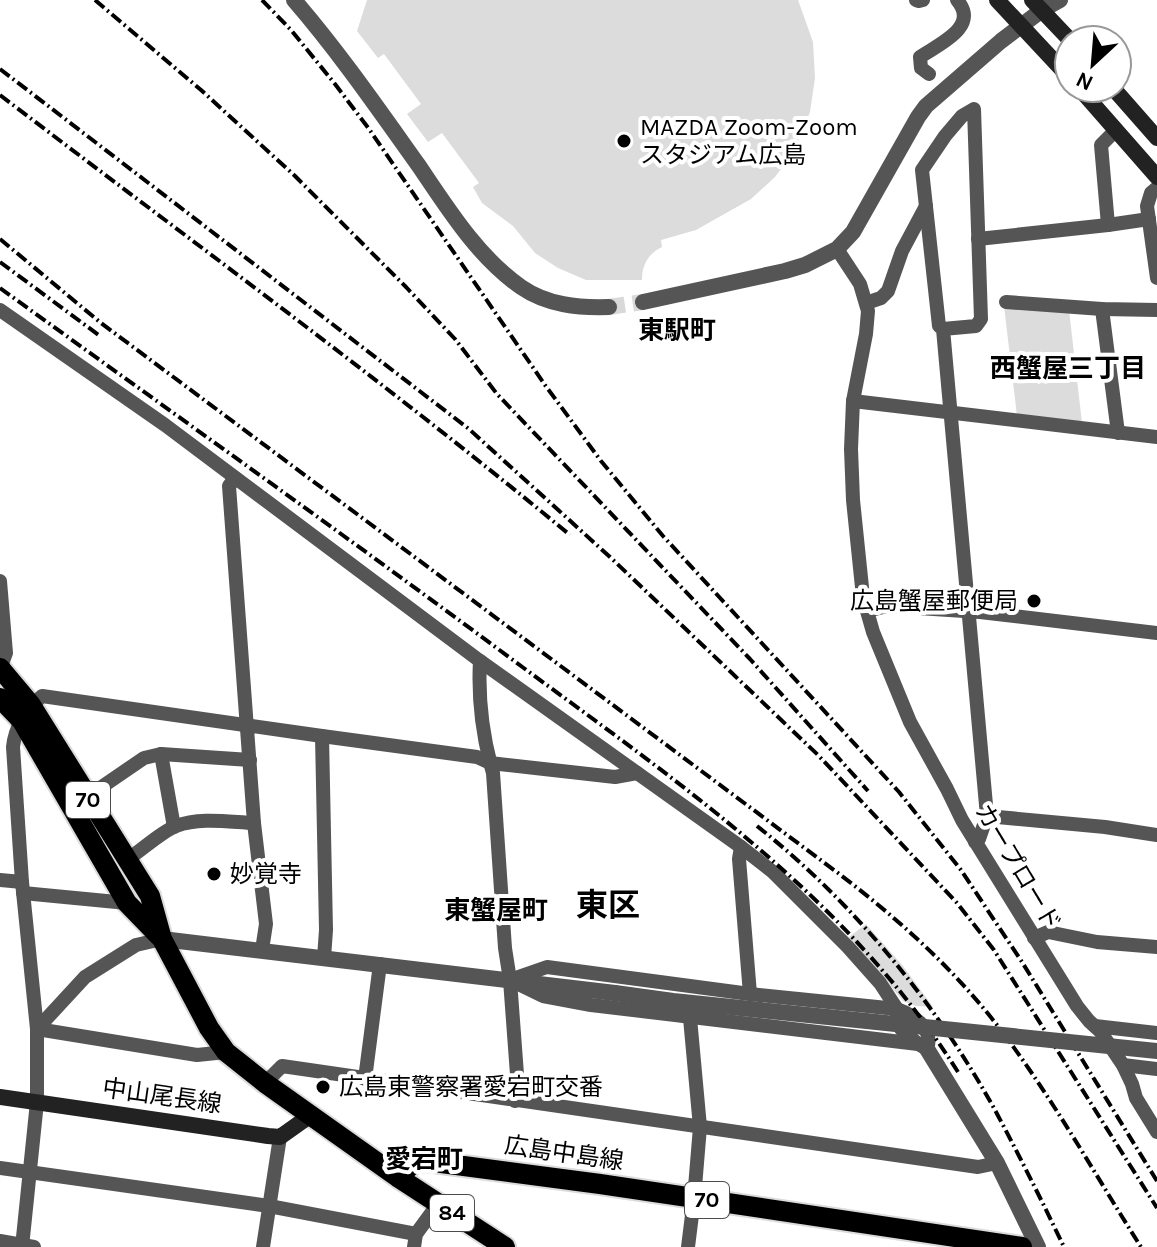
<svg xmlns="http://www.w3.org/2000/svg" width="1157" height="1247" viewBox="0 0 1157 1247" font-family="Karla,'Noto Sans JP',sans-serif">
  <rect width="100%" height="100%" fill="#fff"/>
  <!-- green -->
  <g fill="#dcdcdc">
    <path d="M367,0H798L813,42L815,78L810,112L794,151L775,177L751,199L696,230L661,240L662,247C648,254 642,265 642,280H586L558,268L535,253L513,226L482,203L473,187L479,183L442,133L428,142L407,114L421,104L384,54L378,58L357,31Z"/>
    <path d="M1004,306L1069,310L1082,423L1017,416Z"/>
    <path d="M866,924L903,966L933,1007L916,1006L903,1001L849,937Z"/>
  </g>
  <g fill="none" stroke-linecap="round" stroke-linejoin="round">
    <!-- tertiary-tunnel -->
    <path stroke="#d9d9d9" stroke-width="16" stroke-dasharray="16 8" stroke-linecap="butt" d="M609,307L643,302"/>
    <defs>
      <g id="primary">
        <path d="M0,668L31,705L150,896L162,939L209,1028L226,1052L265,1083L399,1178L505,1247"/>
        <path d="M0,698L22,721L127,903L159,936"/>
        <path d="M399,1178L414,1162L426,1161L600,1184L1022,1247"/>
      </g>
    </defs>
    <!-- primary casing -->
    <use href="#primary" stroke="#dbdbdb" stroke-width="24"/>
    <!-- minor -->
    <g stroke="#555" stroke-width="14">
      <path d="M916,0L919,1L923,0"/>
      <path d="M929,74L921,68L920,57C939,44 980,27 957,0"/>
      <path d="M1157,188L1151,193L1147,206L1157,278"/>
      <path d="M1108,225L1149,219"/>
      <path d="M978,239L1108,225L1101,145L1116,130"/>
      <path d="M837,249L860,284L868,311L866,334L853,401L851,449L853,500L863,597L873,632L910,722L947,789L962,820L1077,1006L1089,1021L1100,1031L1123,1065L1132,1084L1136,1098L1157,1132"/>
      <path d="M1006,302L1102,309L1157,310"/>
      <path d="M866,303L881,298L888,291L902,251L926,206"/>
      <path d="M1102,309L1118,433"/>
      <path d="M0,310L165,425L480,661L741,847L773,872L848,947L880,983L897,1009V1020L901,1029L918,1044"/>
      <path d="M943,329L976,326L981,319L974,109L962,116L945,136L922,170L939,326L943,329L987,816L979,839L975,842"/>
      <path d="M853,401L1157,437"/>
      <path d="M235,478L229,486L254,823L266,924L262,950"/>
      <path d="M0,581L6,653L0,669"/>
      <path d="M867,611L887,606L980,612L1157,633"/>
      <path d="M480,661C478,697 483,738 493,773L505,948L510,980L518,1088L515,1101"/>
      <path d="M322,736L326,930L324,958"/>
      <path d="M161,754L174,827"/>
      <path d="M87,797L144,758L161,754L250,760"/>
      <path d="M987,816L1105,827L1157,835"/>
      <path d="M741,847L739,859L750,994"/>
      <path d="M128,859C142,850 161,832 176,826C200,817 229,822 254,823"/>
      <path d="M0,880L22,882"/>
      <path d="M23,893L127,903"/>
      <path d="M1034,938L1048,932L1097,942L1157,947"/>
      <path d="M547,967L750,994L897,1009C914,1015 934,1029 927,1049L918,1044L591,1005L543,996L510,980Z"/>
      <path d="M1095,1026L1157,1033"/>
      <path d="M37,1029L197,1055L226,1052"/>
      <path d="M37,1029L85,977L136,945L162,939"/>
      <path d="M1123,1065L1157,1069"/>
      <path d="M365,1079L380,964"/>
      <path d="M265,1083L282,1066L978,1167L997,1163"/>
      <path d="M0,1168L269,1206L416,1234"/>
      <path d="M0,1241L34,1247"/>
      <path d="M22,1247L37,1102V1029L22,882L13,747C15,727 27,709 42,696L322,736L477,757L490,763L615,777L637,773"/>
      <path d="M263,1247L280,1137"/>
      <path d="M414,1247L416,1234L438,1204"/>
      <path d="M688,1247L694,1199L700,1127L690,1018"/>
    </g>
    <!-- tertiary -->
    <g stroke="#555" stroke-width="16">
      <path d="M294,0C339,52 379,110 419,166C448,209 478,257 521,287C547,305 578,308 609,307"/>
      <path d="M643,302L785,271L805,265L837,249L853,232L918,117L926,106L1001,41L1042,10L1060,0"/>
      <path d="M162,939L615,993"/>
      <path d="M927,1049L997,1163L1038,1247"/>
    </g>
    <!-- secondary -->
    <g stroke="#222" stroke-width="16">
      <path d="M997,0L1069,77"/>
      <path d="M1032,0L1070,40"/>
      <path d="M1079,88L1157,177"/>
      <path d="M1113,88L1157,138"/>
      <path d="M0,1097L268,1136L280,1137L311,1115"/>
    </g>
    <!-- primary -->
    <use href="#primary" stroke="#000" stroke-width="20"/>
    <!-- rail -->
    <g stroke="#000" stroke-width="4" stroke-dasharray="12 4 2 4" stroke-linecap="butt">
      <path d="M95,0L201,90L295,176L406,287L455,339L497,394L750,659L868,791"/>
      <path d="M262,0L291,30L335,84L369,129L545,385L601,461L663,536L899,792L961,870L1022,962L1157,1181"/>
      <path d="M0,69L469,429L610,557L818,755L957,903L994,950L1157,1208"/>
      <path d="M0,95C191,241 385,382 570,535"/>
      <path d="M0,239L101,323L838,873C897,918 952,967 997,1025C1051,1095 1094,1173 1141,1247"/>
      <path d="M0,262L100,336"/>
      <path d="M0,288C174,414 349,538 521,666C682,785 849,899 958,1072"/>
      <path d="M757,826C853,902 936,1003 995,1110C1019,1155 1042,1201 1064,1247"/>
    </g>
    <!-- tertiary-bridge -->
    <path stroke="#555" stroke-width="16" d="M615,993L673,1001L1157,1051"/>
  </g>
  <!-- markers -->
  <g fill="#000" stroke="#fff" stroke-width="3">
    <circle cx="624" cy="141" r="8"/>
    <circle cx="1034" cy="601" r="8"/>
    <circle cx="214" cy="874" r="8"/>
    <circle cx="323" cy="1087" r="8"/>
  </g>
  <g text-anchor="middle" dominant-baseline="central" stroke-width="8" stroke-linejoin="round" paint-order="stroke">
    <!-- shield labels -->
    <g fill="#fff" stroke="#4c4c4c" stroke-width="2">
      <rect x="66" y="782" width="44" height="36" rx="6"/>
      <rect x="685" y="1182" width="44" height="36" rx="6"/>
      <rect x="430" y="1195" width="44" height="36" rx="6"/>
    </g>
    <g font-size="22" font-weight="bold" fill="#000">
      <text x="88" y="800">70</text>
      <text x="707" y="1200">70</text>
      <text x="452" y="1213">84</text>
    </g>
    <!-- poi labels -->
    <g font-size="24" fill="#000" stroke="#fff" text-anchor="start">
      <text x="640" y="127">MAZDA Zoom-Zoom<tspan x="640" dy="28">スタジアム広島</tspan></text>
      <text x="1018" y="601" text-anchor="end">広島蟹屋郵便局</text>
      <text x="230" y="874">妙覚寺</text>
      <text x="339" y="1087">広島東警察署愛宕町交番</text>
    </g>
    <!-- street labels -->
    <g font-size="24" fill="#000" stroke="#fff">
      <text transform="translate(1018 867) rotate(59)">カープロード</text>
      <text transform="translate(162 1096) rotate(8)">中山尾長線</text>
      <text transform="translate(564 1153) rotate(8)">広島中島線</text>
    </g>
    <!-- neighbourhood labels -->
    <g font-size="26" font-weight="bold" fill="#000" stroke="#fff">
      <text x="677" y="330">東駅町</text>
      <text x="1068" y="368">西蟹屋三丁目</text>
      <text x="496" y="910">東蟹屋町</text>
      <text x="424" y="1159">愛宕町</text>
    </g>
    <!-- district labels -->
    <g font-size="32" font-weight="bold" fill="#000" stroke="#fff">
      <text x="608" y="905">東区</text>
    </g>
  </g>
  <!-- north arrow -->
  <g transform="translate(1093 64) rotate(206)"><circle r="38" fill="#ffffff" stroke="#999999" stroke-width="2"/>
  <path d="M0-6L14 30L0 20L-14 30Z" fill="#000000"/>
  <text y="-12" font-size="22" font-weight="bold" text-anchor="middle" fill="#000000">N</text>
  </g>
</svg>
